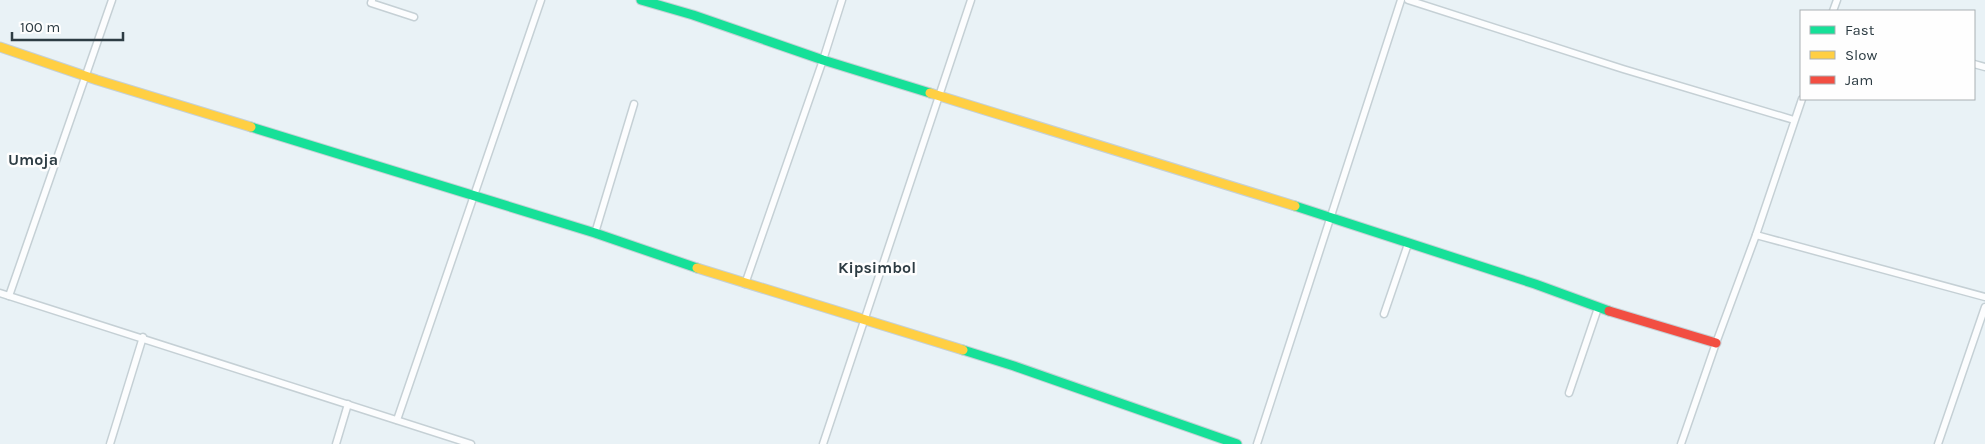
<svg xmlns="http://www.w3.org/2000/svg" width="1985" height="444" viewBox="0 0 1985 444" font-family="Karla,sans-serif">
  <rect width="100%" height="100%" fill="#e9f2f6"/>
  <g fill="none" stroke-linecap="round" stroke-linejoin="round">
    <defs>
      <g id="street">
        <path d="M372,0L371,3L414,17"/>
        <path d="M1408,0L1623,69L1794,120"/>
        <path d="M1833,11L1837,0"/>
        <path d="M1974,64L1985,67"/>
        <path d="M595,233L634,104"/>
        <path d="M1756,235L1985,297"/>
        <path d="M745,284L823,60L842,0"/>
        <path d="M0,293L471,444"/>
        <path d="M9,296L112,0"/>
        <path d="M1384,314L1408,244"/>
        <path d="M1569,393L1598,308"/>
        <path d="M397,420L541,0"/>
        <path d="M110,444L143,337"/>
        <path d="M336,444L348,404"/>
        <path d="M823,444L971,0"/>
        <path d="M1257,444L1401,0"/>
        <path d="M1681,444L1716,343L1756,235L1802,99"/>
        <path d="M1938,444L1985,307"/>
      </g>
      <g id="fast">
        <path d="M641,0L693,15L823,60L930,93"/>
        <path d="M251,127L595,233L697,268"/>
        <path d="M1295,206L1535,284L1609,311"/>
        <path d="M963,350L1014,366L1237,444"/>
      </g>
      <g id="slow">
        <path d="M0,47L97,80L251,127"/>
        <path d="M930,93L1295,206"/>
        <path d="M697,268L963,350"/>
      </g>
      <path id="jam" d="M1609,311L1716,343"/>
    </defs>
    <!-- street casing -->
    <use href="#street" stroke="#c5d0d5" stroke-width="9"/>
    <!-- fast casing -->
    <use href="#fast" stroke="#c5d0d5" stroke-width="11"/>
    <!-- slow casing -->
    <use href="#slow" stroke="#c5d0d5" stroke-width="11"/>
    <!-- jam casing -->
    <use href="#jam" stroke="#c5d0d5" stroke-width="11"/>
    <!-- street -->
    <use href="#street" stroke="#fcfdfe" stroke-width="6"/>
    <!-- fast -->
    <use href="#fast" stroke="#16e098" stroke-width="9"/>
    <!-- slow -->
    <use href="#slow" stroke="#ffcf43" stroke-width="9"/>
    <!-- jam -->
    <use href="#jam" stroke="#f24e42" stroke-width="9"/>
  </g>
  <g text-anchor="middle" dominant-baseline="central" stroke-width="5" stroke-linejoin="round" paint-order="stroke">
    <!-- quarter labels -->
    <g font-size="16" font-weight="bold" fill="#2d3c43" stroke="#fefefe">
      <text x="33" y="159">Umoja</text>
      <text x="877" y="267">Kipsimbol</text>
    </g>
  </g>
  <!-- legend -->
  <rect x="1800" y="10" width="175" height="90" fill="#fefefe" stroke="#aab0b3"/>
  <rect x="1810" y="26" width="25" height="8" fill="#16e098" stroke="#aab0b3"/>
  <text x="1845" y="35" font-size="15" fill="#2d3c43">Fast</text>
  <rect x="1810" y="51" width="25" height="8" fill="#ffcf43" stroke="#aab0b3"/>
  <text x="1845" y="60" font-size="15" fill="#2d3c43">Slow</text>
  <rect x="1810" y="76" width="25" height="8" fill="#f24e42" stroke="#aab0b3"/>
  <text x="1845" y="85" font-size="15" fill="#2d3c43">Jam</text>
  <!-- scale -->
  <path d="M12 32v8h111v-8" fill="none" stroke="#2d3c43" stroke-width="2.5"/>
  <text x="20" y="32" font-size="15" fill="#2d3c43" stroke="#fefefe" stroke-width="4" paint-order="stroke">100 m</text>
</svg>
